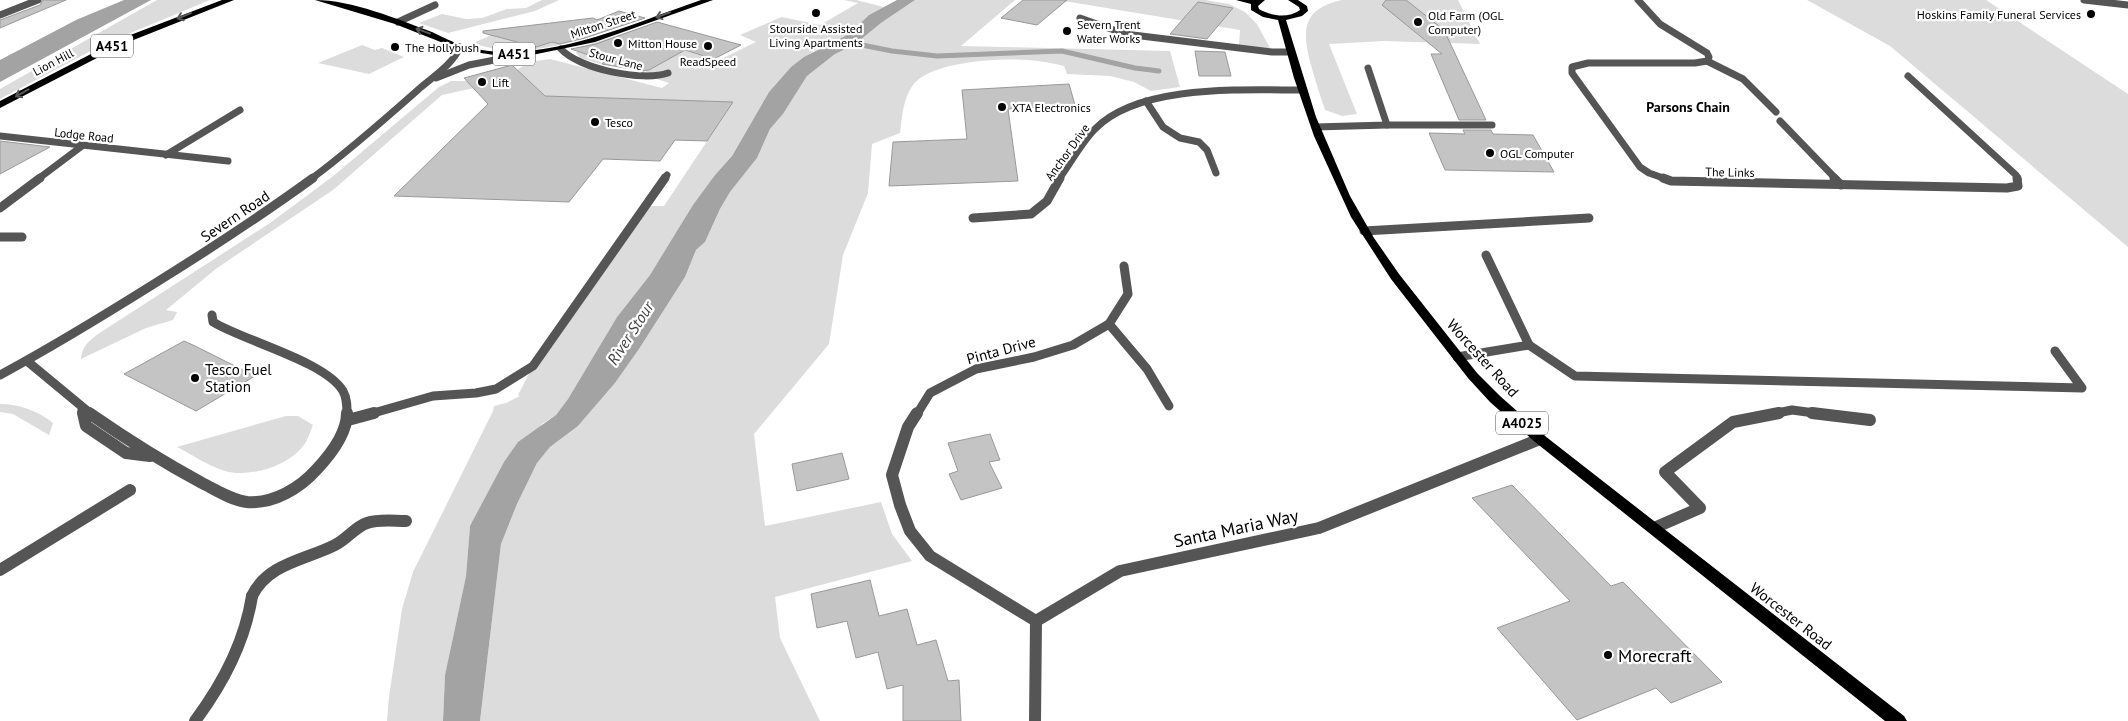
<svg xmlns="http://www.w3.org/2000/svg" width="2128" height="721" viewBox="0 0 2128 721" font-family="'PT Sans',sans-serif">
  <rect width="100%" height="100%" fill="#fff"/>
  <!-- green -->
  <g fill="#dcdcdc">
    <path d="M157,0H210L104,44L0,99V89Z"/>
    <path d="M542,0H559L535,11L448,33L419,23L442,14L466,19L482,18L507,9L526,8Z"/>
    <path d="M844,0H856L884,7L869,15L849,34L814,51L791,67L769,92L732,156L715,175L650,275L617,317L568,399L556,415L542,424L470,526L466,576L445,675L443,721H387L389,697L402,609L413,572L493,411L494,406L506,403L520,396L518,395L533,366L646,206H664L733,102L545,96L517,70L529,62L550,59L662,88L669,83L642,74L656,66L617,56L601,64L580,58L576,53L581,47L637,29L676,48L719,60L756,42L740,35L779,18L782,17L820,25L858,3Z"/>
    <path d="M915,0H1015L961,46L1170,51L1180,87L1151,91L1134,82L1110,76L1067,74L1064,66C1056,64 1047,62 1038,61C1008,57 932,60 913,85C903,98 902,118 900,133L872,144L868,193L843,255L829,344L754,434L765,526L881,502L892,534L912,561L775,597L780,638L820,721H480L501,544L517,504L537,463L550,447L578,426L615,383L639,349L685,277L696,250L705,242L720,209L730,192L757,158L770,129L783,114L807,76L835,54L854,45L881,23Z"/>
    <path d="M1058,0H1205L1229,4L1245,12L1257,24L1271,50L1239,45L1240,30Z"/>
    <path d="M1342,0H1458L1480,44L1384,41L1329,44L1357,114L1342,116L1325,110C1320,95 1315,80 1311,65C1302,31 1301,9 1342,0Z"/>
    <path d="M1807,0H1986L2128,94V247L1890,46Z"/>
    <path d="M508,28H514L598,34C558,47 514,58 473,43Z"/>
    <path d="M362,45L375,50L382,48L404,57L369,74L318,63Z"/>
    <path d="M451,81H468L474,88L442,95L333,190L217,268L166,310L177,312L173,320L146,328L81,359C82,346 89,341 98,334L270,223L332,177L439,87Z"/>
    <path d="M0,404C18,404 39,411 53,423L49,435L13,414L0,412Z"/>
    <path d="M286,416H298L313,425C310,432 308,440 303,446C288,466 250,478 225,471C208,466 193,455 177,447Z"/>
  </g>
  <!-- water -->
  <g fill="#a3a3a3">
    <path d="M124,0H151L0,82V60L76,20Z"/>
    <path d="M897,0H915L881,23L854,45L835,54L807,76L783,114L770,129L757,158L730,192L720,209L705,242L696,250L685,277L639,349L615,383L578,426L550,447L537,463L517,504L501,544L480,721H443L445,675L466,576L470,526L504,462L518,442L556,415L568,399L617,317L650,275L693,205L715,175L732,156L769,92L791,67L804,57L849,34L869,15Z"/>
  </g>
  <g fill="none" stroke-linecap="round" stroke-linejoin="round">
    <!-- stream -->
    <path stroke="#a3a3a3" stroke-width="5" d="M847,42L892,51L937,56L1062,51L1135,68L1159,71"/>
  </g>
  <!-- building -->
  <g fill="#c4c4c4" stroke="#999">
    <path d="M43,0H66L0,28V20L40,5Z"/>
    <path d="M1023,0H1067L1037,25L1001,18Z"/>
    <path d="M1386,0H1406L1444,30L1486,120H1459L1431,54H1442L1382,5Z"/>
    <path d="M1198,2L1233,8L1207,39L1170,34Z"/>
    <path d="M619,11L645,18L585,38L559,44L552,42L536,47L483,33V31L593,18L597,20Z"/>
    <path d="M657,22L741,45L714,59L685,50L649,70L643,71L602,64L606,61L571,49L596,44Z"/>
    <path d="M1195,51L1225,52L1231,76H1199Z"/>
    <path d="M512,65L545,96L733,102L707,141L675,140L660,161L603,159L569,202L394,196L488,104L464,78Z"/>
    <path d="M1069,84L1075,105L1008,109L1018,181L889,186L893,142L967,139L962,90Z"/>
    <path d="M1463,130H1491L1493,134L1533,135L1554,172L1445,170L1429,133L1465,134Z"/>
    <path d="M0,141L50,147L0,174Z"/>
    <path d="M184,341L195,346L255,376L196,411L124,374Z"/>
    <path d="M990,434L1000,460L989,462L1002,488L961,500L949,474L958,471L948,443Z"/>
    <path d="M842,453L849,479L797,491L792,464Z"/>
    <path d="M1512,485L1611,586L1623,582L1722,682L1671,703L1656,688L1577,720L1497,628L1570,601L1472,498Z"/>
    <path d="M870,580L879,616L907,609L917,645L936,640L948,681L959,680L961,721H903V685L887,689L878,652L856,658L847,621L817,628L811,594Z"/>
  </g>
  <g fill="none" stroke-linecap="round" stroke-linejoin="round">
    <!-- service-far2 -->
    <g stroke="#555" stroke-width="7">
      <path d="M0,15L38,0"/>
      <path d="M1080,18L1125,34L1272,52H1290"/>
      <path d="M398,22L435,5"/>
      <path d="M561,49C579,69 643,82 668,73"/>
      <path d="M1707,61L1743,79L1776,112"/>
      <path d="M1146,101L1163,127L1180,138L1199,142L1207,150L1216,173"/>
      <path d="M1780,121L1836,179"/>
      <path d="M1387,125H1492"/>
      <path d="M1315,127L1387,125L1368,68"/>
      <path d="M664,179L667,175"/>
    </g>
    <!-- service-far1 -->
    <g stroke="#555" stroke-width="9">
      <path d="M1834,178L1841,185"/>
      <path d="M1364,231L1589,218"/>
      <path d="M212,315L213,322C244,341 325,361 343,391C347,398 347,406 347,414"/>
      <path d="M1109,324L1147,369L1169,406"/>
      <path d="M1529,345L1575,376L2082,388L2055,351"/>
      <path d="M1457,357L1529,345L1486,255"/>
      <path d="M27,361L91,414"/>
      <path d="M82,410L83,414"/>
      <path d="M370,414L433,396L476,393L496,389L533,366L665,178"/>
      <path d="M1773,414L1792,410L1822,414"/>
    </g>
    <!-- service -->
    <g stroke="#555" stroke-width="12">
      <path d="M83,413L86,426L126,453L150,456"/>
      <path d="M89,413C125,438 163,462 202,483C216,490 231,500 247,502C274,504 300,488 317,469C331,454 347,434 347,413"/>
      <path d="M1812,413L1870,420"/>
      <path d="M348,420L374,413"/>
      <path d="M1654,528L1700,508L1665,472L1733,422L1779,413"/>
      <path d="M252,596C268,563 306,560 335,545C347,539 355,527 367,523C379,519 393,521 406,521"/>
    </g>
    <!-- minor-far2 -->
    <g stroke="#555" stroke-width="7">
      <path d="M1638,0L1660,24L1707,53L1709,57L1707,61L1695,63H1588L1572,67V73L1640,167L1649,173L1666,179"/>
      <path d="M2084,0L2128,5"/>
      <path d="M1908,76L2016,175L2018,179"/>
      <path d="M0,136L228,161"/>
      <path d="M166,155L240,110"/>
      <path d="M38,179L82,146"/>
      <path d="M1059,179C1071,163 1081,143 1095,129C1139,84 1242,90 1301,90"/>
    </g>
    <!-- minor-far1 -->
    <g stroke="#555" stroke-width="9">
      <path d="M1663,178L1671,181L2007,188L2018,186L2017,178"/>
      <path d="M0,208L40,178"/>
      <path d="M973,218L1031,214L1047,201L1060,178"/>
      <path d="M0,237H22"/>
      <path d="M917,414L930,393L976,369L1034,357L1073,345L1109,324L1128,294L1124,266"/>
    </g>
    <!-- minor -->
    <g stroke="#555" stroke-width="12">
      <path d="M917,413L908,427L892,475L900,505L910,531L930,556L1036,621"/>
      <path d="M0,570L130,490"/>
      <path d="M195,721C222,685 245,641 252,596"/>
      <path d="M1035,721L1036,621L1120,571L1319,528L1540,439"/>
    </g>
    <!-- tertiary-far1 -->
    <g stroke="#555" stroke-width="7">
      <path d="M436,78L469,65L525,54"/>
      <path d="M311,179C349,151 385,119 420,88C434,76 453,64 460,47"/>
    </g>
    <!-- tertiary -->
    <path stroke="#555" stroke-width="9" d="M0,375C54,346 106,314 157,282C210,249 262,215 313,178"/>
    <!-- primary -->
    <g fill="#000" fill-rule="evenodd">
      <path d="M222,0H234L126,43L0,108V101L120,39Z"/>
      <path d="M315,0C352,0 397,19 432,32C443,37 454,43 467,47C540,67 633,23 701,0H713L595,42L532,55L501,56L461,50L395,24Z"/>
      <path d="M1236,0H1265L1258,6L1259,9C1271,16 1288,19 1300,10L1299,7L1288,0H1298L1307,6L1308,11L1302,16L1286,20L1316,117L1350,196L1374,238L1399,274L1477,373L1500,396L1545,436L1904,716L1907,721H1885L1535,442L1490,402L1468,378L1391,279L1351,217L1314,136L1294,78L1278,20L1263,17L1251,10V4Z"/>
    </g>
  </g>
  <!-- one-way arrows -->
  <defs><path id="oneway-shaft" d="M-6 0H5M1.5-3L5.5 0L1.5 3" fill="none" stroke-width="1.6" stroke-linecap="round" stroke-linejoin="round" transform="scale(1.25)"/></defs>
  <g stroke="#595959">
    <use href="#oneway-shaft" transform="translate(663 15) rotate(160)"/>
    <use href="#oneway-shaft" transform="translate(184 16) rotate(158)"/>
    <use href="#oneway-shaft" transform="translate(423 31) rotate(-160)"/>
    <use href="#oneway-shaft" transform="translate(22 93) rotate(151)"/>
  </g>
  <!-- markers -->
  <g fill="#000" stroke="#fff" stroke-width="2">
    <circle cx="816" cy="13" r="5"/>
    <circle cx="2091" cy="14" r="5"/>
    <circle cx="1418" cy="22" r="5"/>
    <circle cx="1067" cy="31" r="5"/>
    <circle cx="618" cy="43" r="5"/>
    <circle cx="708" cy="46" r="5"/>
    <circle cx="395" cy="47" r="5"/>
    <circle cx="482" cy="82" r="5"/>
    <circle cx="1002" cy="107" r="5"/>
    <circle cx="595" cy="122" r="5"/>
    <circle cx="1490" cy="153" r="5"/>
    <circle cx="195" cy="378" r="5"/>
    <circle cx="1608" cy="655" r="5"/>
  </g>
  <g text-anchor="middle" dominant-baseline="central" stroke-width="4.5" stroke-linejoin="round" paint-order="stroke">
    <!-- far-poi labels -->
    <g font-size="12" fill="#000" stroke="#fff" text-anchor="start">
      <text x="2081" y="14" text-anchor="end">Hoskins Family Funeral Services</text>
      <text x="1428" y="15">Old Farm (OGL<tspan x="1428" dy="14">Computer)</tspan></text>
      <text x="1077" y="24">Severn Trent<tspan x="1077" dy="14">Water Works</tspan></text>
      <text x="816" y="28" text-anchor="middle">Stourside Assisted<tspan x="816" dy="14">Living Apartments</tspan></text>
      <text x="628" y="43">Mitton House</text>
      <text x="405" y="47">The Hollybush</text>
      <text x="708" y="61" text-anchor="middle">ReadSpeed</text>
      <text x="492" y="82">Lift</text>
      <text x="1012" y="107">XTA Electronics</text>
      <text x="605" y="122">Tesco</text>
      <text x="1500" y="153">OGL Computer</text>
    </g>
    <!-- far-street labels -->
    <g font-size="12" fill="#000" stroke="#fff">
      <text transform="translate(603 24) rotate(-18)">Mitton Street</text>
      <text transform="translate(616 59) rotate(15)">Stour Lane</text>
      <text transform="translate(53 62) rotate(-28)">Lion Hill</text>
      <text transform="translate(84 135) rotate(6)">Lodge Road</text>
      <text transform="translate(1067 152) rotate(-54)">Anchor Drive</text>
      <text transform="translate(1730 172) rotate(1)">The Links</text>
    </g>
    <!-- shield labels -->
    <g fill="#fff" stroke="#4c4c4c" stroke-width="1">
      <rect x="91" y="34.5" width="42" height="23" rx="4"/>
      <rect x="493" y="42.5" width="42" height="23" rx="4"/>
      <rect x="1496" y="411.5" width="52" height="23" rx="4"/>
    </g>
    <g font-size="14" font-weight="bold" fill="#000">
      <text x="112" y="46">A451</text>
      <text x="514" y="54">A451</text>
      <text x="1522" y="423">A4025</text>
    </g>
    <!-- far-neighbourhood labels -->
    <g font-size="14" font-weight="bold" fill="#000" stroke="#fff">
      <text x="1688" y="107">Parsons Chain</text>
    </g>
    <!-- street labels -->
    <g font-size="15" fill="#000" stroke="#fff">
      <text transform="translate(235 216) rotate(-34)">Severn Road</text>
      <text transform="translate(1001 350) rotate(-15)">Pinta Drive</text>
      <text transform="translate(1483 358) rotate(48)">Worcester Road</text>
      <text transform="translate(1791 616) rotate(38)">Worcester Road</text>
    </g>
    <!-- poi labels -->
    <g font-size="15" fill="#000" stroke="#fff" text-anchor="start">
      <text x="205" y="369">Tesco Fuel<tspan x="205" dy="17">Station</tspan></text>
    </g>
    <!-- water labels -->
    <g font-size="16" font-style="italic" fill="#444" stroke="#fff">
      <text transform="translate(630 333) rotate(-57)">River Stour</text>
    </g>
    <!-- near-street labels -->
    <g font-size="18" fill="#000" stroke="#fff">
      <text transform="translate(1236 528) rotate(-12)">Santa Maria Way</text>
    </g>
    <!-- near-poi labels -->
    <g font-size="18" fill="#000" stroke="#fff" text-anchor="start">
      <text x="1618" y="655">Morecraft</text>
    </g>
  </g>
</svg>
